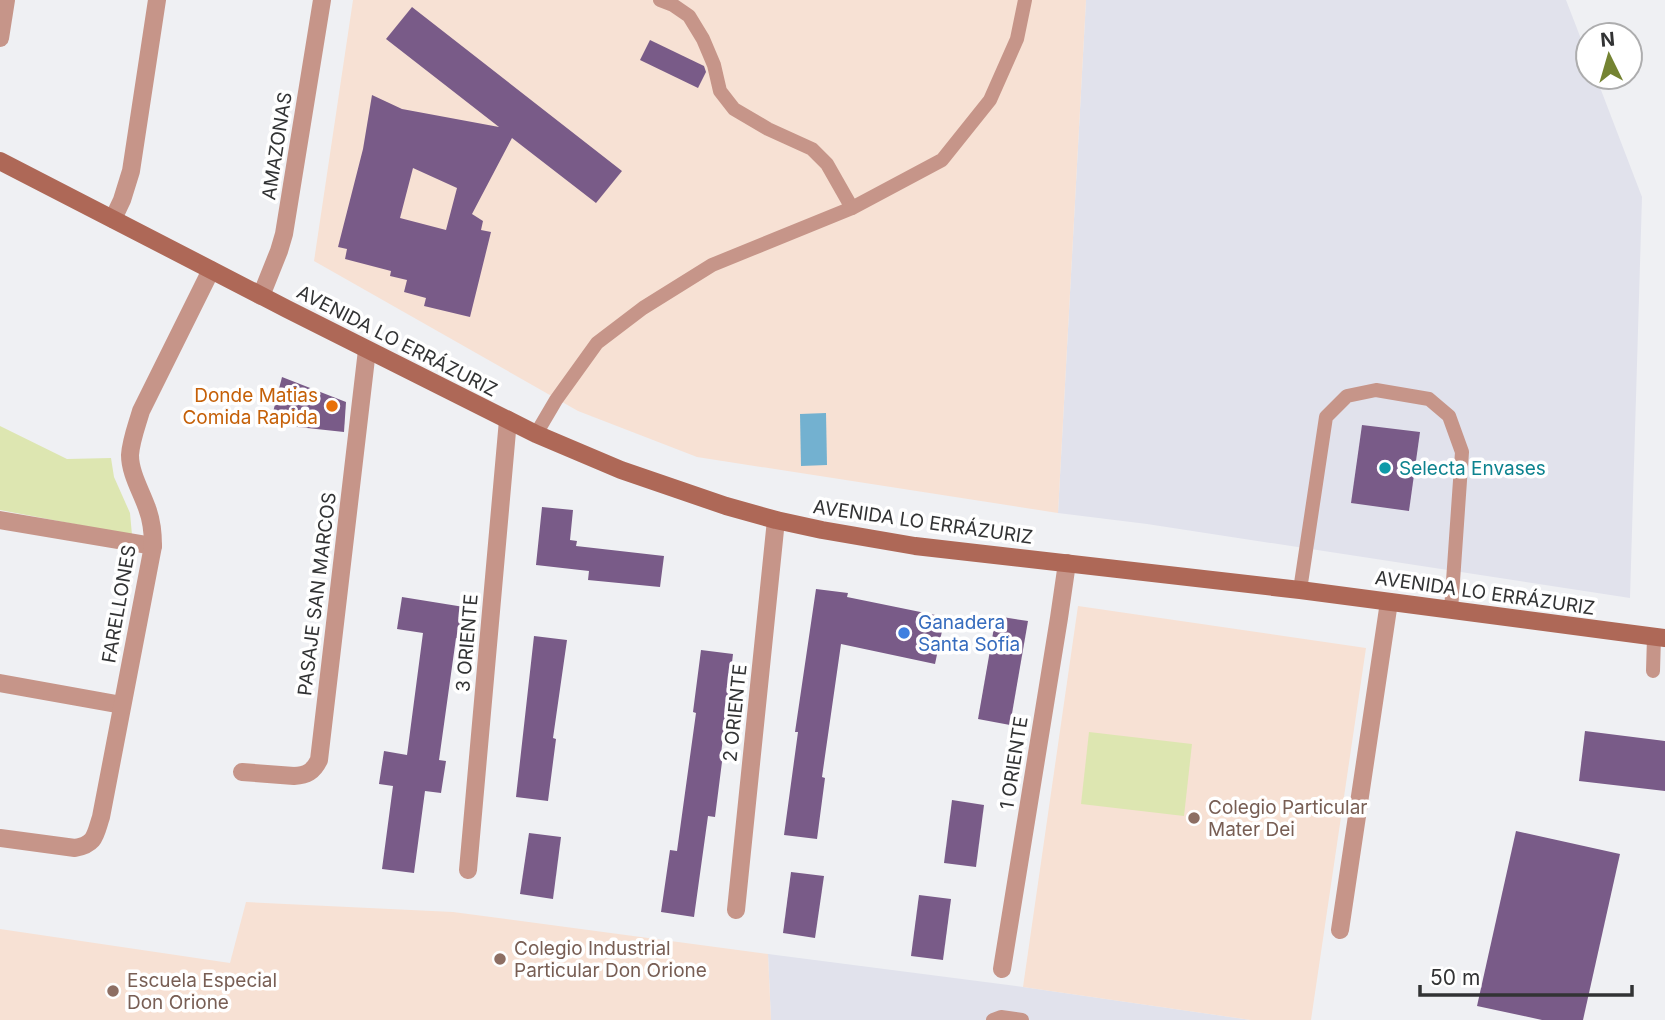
<svg xmlns="http://www.w3.org/2000/svg" width="1665" height="1020" viewBox="0 0 1665 1020" font-family="Inter,sans-serif">
  <rect width="100%" height="100%" fill="#eff0f3"/>
  <!-- built -->
  <g fill="#e1e2ec">
    <path d="M1086,0H1566L1588,57V77H1596L1642,197L1630,598L1147,524L1058,513Z"/>
    <path d="M768,954L1023,987L1251,1020H771Z"/>
  </g>
  <!-- education -->
  <g fill="#f7e1d4">
    <path d="M353,0H1086L1058,513L697,457L578,411L314,261Z"/>
    <path d="M1078,606L1366,648L1311,1020H1251L1023,987Z"/>
    <path d="M246,902L453,912L768,954L771,1020H0V929L230,963Z"/>
  </g>
  <!-- green -->
  <g fill="#dde6b1">
    <path d="M0,426L67,459L111,458L114,477L130,513L132,535L0,510Z"/>
    <path d="M1089,732L1192,744L1184,816L1081,804Z"/>
  </g>
  <!-- water -->
  <path fill="#73b1d0" d="M826,413L827,465L801,466L800,414Z"/>
  <!-- building -->
  <g fill="#795b88" fill-rule="evenodd">
    <path d="M412,7L622,171L596,203L512,138L472,214L483,221L481,230L491,232L470,317L424,306L426,298L404,292L407,280L390,276L391,271L345,259L347,249L338,247L363,149L372,95L402,109L499,127L386,39ZM413,168L457,188L446,230L400,218Z"/>
    <path d="M650,40L704,66L706,72L698,88L640,60Z"/>
    <path d="M282,377L346,402L344,432L270,424Z"/>
    <path d="M1362,425L1420,432L1409,511L1351,503Z"/>
    <path d="M542,507L573,510L570,540L577,541L576,546L664,556L660,587L588,580L589,571L536,565Z"/>
    <path d="M816,589L848,593L847,597L945,617L935,664L841,644L822,777L825,778L817,839L784,835L798,732H795Z"/>
    <path d="M402,597L464,607L459,639L456,638L439,760L446,761L441,793L425,791L414,873L382,869L393,786L379,784L384,751L407,755L423,633L397,629Z"/>
    <path d="M996,616L1028,621L1010,725L978,719Z"/>
    <path d="M534,636L567,640L553,738L556,739L548,801L516,797Z"/>
    <path d="M701,650L733,654L721,754H723L715,817L708,816L694,917L661,912L670,850L677,851L696,713L693,712Z"/>
    <path d="M1585,731L1665,741V791L1579,781Z"/>
    <path d="M952,800L984,805L976,867L944,863Z"/>
    <path d="M1516,831L1620,854L1583,1020H1542L1477,1006Z"/>
    <path d="M529,833L561,837L553,899L520,894Z"/>
    <path d="M791,872L824,876L815,938L783,933Z"/>
    <path d="M919,895L951,899L943,960L911,956Z"/>
  </g>
  <g fill="none" stroke-linecap="round" stroke-linejoin="round">
    <!-- service -->
    <g stroke="#c69589" stroke-width="14">
      <path d="M660,0L673,5L689,16L703,39L714,65L720,91L734,109L768,129L812,149L827,164L852,208"/>
      <path d="M536,434L556,400L597,343L643,308L712,265L852,208L942,160L990,100L1017,39L1025,0"/>
      <path d="M1300,590L1326,417L1347,396L1376,390L1429,399L1449,416L1462,452L1451,610"/>
      <path d="M1653,671L1654,637"/>
      <path d="M993,1020L1001,1017L1022,1020"/>
    </g>
    <!-- minor -->
    <g stroke="#c69589" stroke-width="18">
      <path d="M0,38L6,0"/>
      <path d="M113,219L122,200L131,171L157,0"/>
      <path d="M261,296L279,251L284,234L322,0"/>
      <path d="M0,520L153,546"/>
      <path d="M0,683L122,705"/>
      <path d="M242,772L294,776C307,775 313,772 319,760L367,350"/>
      <path d="M0,838L75,848C96,844 95,835 101,817L153,546C153,533 152,521 147,508C141,491 130,473 130,455C131,440 137,425 141,411L211,270"/>
      <path d="M468,870L508,420"/>
      <path d="M736,910L776,520"/>
      <path d="M1340,930L1389,602"/>
      <path d="M1002,969L1059,618L1067,563"/>
    </g>
    <!-- secondary -->
    <path stroke="#ae6857" stroke-width="18" d="M0,161L287,309L536,434L621,470L726,506L776,520L822,530L915,546L1300,590L1665,638"/>
  </g>
  <!-- markers -->
  <circle fill="#e8710a" stroke="#fff" stroke-width="2.5" cx="332" cy="406" r="7"/>
  <circle fill="#0f9aa8" stroke="#fff" stroke-width="2.5" cx="1385" cy="468" r="7"/>
  <circle fill="#3f7fe0" stroke="#fff" stroke-width="2.5" cx="904" cy="633" r="7"/>
  <g fill="#8d6e63" stroke="#fff" stroke-width="2.5">
    <circle cx="1194" cy="818" r="7"/>
    <circle cx="500" cy="959" r="7"/>
    <circle cx="113" cy="991" r="7"/>
  </g>
  <g text-anchor="middle" dominant-baseline="central" stroke-width="7" stroke-linejoin="round" paint-order="stroke">
    <!-- street labels -->
    <g font-size="19" fill="#323334" stroke="#fff">
      <text transform="translate(277 146) rotate(-81)">AMAZONAS</text>
      <text transform="translate(397 341) rotate(27)">AVENIDA LO ERRÁZURIZ</text>
      <text transform="translate(923 522) rotate(8)">AVENIDA LO ERRÁZURIZ</text>
      <text transform="translate(1485 593) rotate(8)">AVENIDA LO ERRÁZURIZ</text>
      <text transform="translate(317 594) rotate(-83)">PASAJE SAN MARCOS</text>
      <text transform="translate(119 604) rotate(-80)">FARELLONES</text>
      <text transform="translate(467 643) rotate(-85)">3 ORIENTE</text>
      <text transform="translate(735 713) rotate(-84)">2 ORIENTE</text>
      <text transform="translate(1014 763) rotate(-81)">1 ORIENTE</text>
    </g>
    <!-- food labels -->
    <g font-size="19" fill="#c56008" stroke="#fff" text-anchor="end">
      <text x="318" y="395">Donde Matias<tspan x="318" dy="22">Comida Rapida</tspan></text>
    </g>
    <!-- culture labels -->
    <g font-size="19" fill="#0d838f" stroke="#fff" text-anchor="start">
      <text x="1399" y="468">Selecta Envases</text>
    </g>
    <!-- shop labels -->
    <g font-size="19" fill="#366cbe" stroke="#fff" text-anchor="start">
      <text x="918" y="622">Ganadera<tspan x="918" dy="22">Santa Sofia</tspan></text>
    </g>
    <!-- education labels -->
    <g font-size="19" fill="#785e54" stroke="#fff" text-anchor="start">
      <text x="1208" y="807">Colegio Particular<tspan x="1208" dy="22">Mater Dei</tspan></text>
      <text x="514" y="948">Colegio Industrial<tspan x="514" dy="22">Particular Don Orione</tspan></text>
      <text x="127" y="980">Escuela Especial<tspan x="127" dy="22">Don Orione</tspan></text>
    </g>
  </g>
  <!-- north arrow -->
  <g transform="translate(1609 56) rotate(355)"><circle r="33" fill="#ffffff" stroke="#adadae" stroke-width="2"/>
  <path d="M0-5L12 26L0 18L-12 26Z" fill="#748332"/>
  <text y="-10" font-size="19" font-weight="bold" text-anchor="middle" fill="#323334">N</text>
  </g>
  <!-- scale -->
  <path d="M1420 985v10h212v-10" fill="none" stroke="#323334" stroke-width="3.5"/>
  <text x="1430" y="985" font-size="21" fill="#323334" stroke="#ffffff" stroke-width="5" paint-order="stroke">50 m</text>
</svg>
